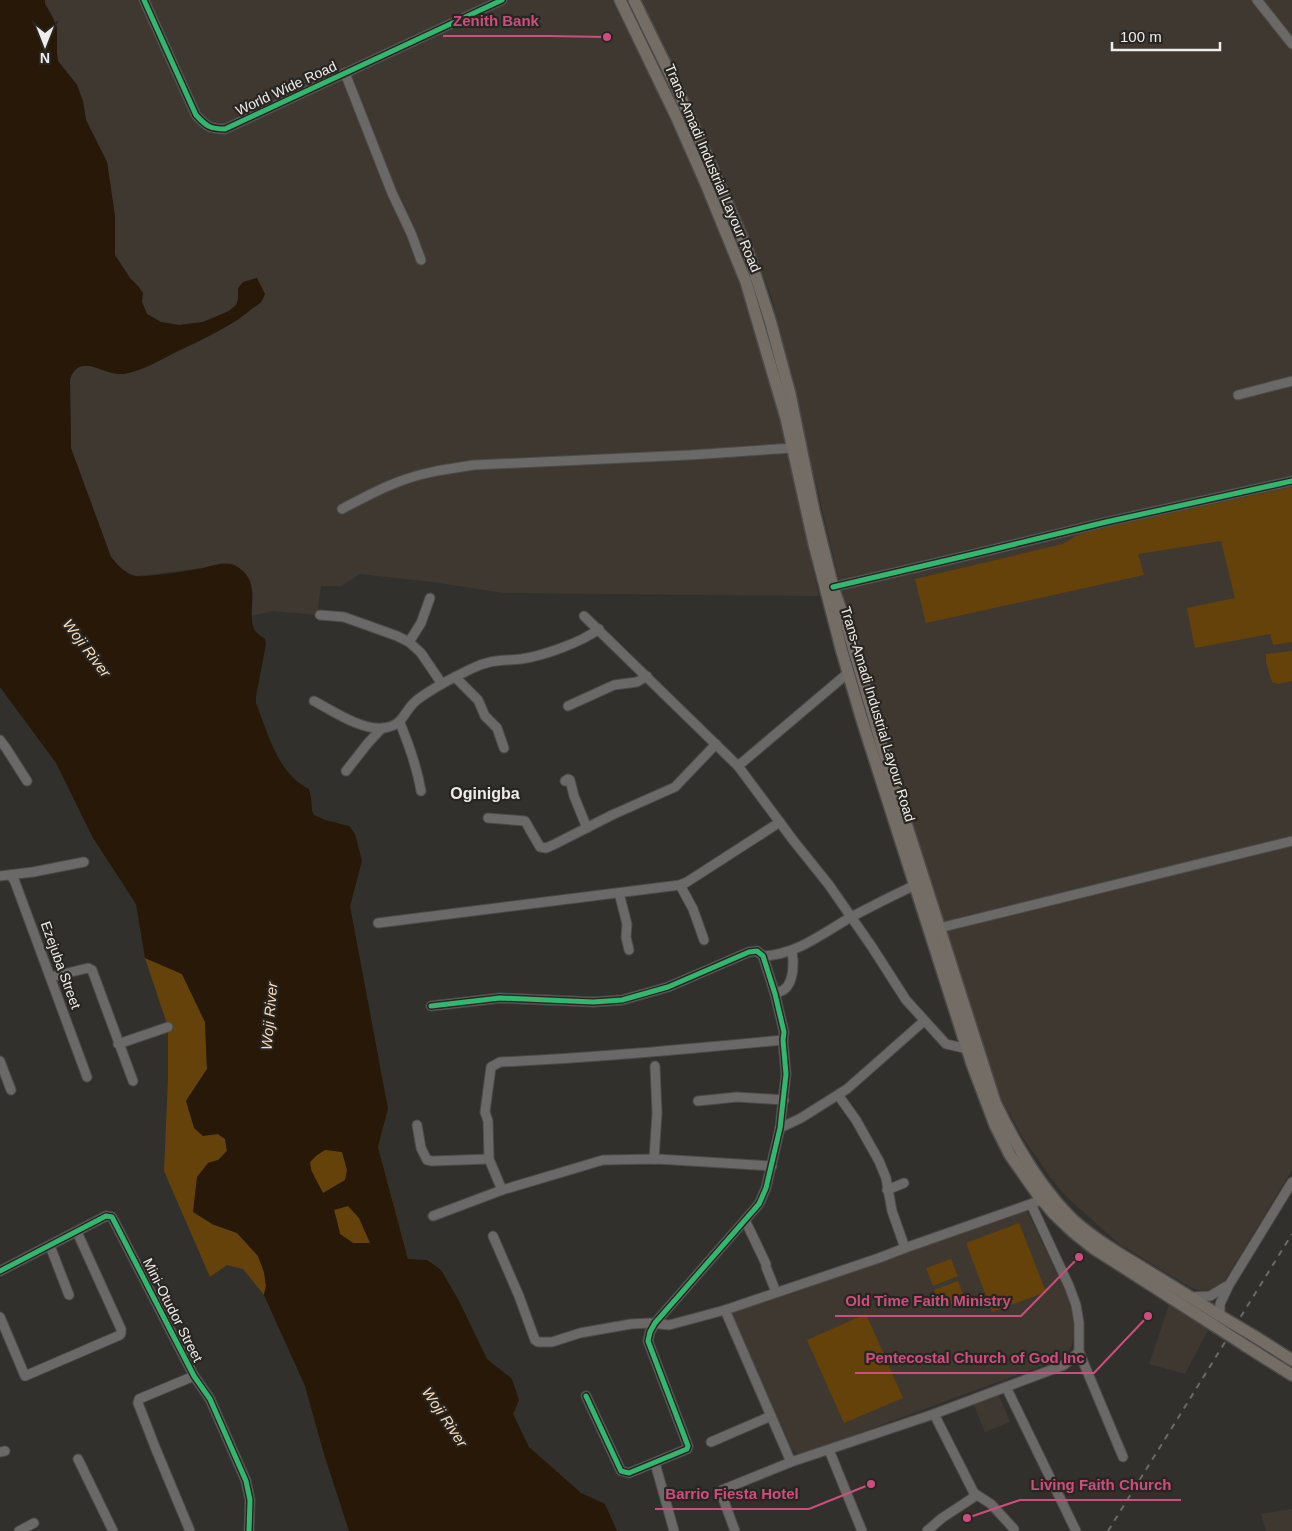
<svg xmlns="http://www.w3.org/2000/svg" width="1292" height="1531" viewBox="0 0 1292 1531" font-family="Helvetica,sans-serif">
  <rect width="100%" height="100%" fill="#32302d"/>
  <!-- built -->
  <g fill="#3f3831">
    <path d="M45,0H612L660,98L698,182L745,299L760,346L776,403L819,596L504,593L432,582L360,574L341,586H321L317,615L272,611L252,616L253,592L250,580L243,572L221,564L203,568L136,576L121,569L111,557L71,448L70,379L73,371L81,366H90L111,373L136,371L196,343L241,318L238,288V299L236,305L229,311L203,322L179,325L161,322L147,314L142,302L138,286L130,278L115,255V216L107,162L86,120L83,101L77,85L58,61L57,53V28L53,18L45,3Z"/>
    <path d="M639,0H1292V1170L1225,1280L1217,1287L1209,1290L1200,1291L1190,1287L1119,1244L1067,1197L1052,1180L1023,1138L1002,1100L986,1057L860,656L839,580L772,298L756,255L726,181Z"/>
    <path d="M1027,1211L1067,1295L1073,1312L1074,1328L1072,1345L1067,1353L1057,1360L803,1454L797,1453L791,1449L730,1313Z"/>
    <path d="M1169,1305L1208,1330L1185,1374L1149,1364Z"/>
    <path d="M998,1393L1010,1422L985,1432L973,1403Z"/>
    <path d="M1292,1509V1531H1266L1261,1514Z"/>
  </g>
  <!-- green -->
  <g fill="#65420a">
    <path d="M1292,487V642L1273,645L1270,634L1195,648L1187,608L1235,598L1221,541L1138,554L1144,575L926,623L915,579L1063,544L1076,536L1089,531Z"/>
    <path d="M1292,651V681L1279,684L1272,682L1266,662V654Z"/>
    <path d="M145,958L182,974L205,1022L207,1069L186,1101L203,1135L218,1134L225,1139L227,1151L218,1160L208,1163L212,1224L237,1233L258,1256L264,1272L266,1286L264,1295L243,1269L227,1265L210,1277L164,1171L168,1079V1027Z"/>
    <path d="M388,1109L378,1147L408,1259L371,1243H353L340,1234C338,1226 337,1215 332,1207C324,1193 311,1179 310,1162L317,1155Z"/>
    <path d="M1019,1223L1046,1292L992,1312L966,1243Z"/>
    <path d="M951,1259L958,1276L933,1286L926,1268Z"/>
    <path d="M958,1281L965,1299L941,1308L934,1290Z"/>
    <path d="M866,1314L903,1398L844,1423L807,1340Z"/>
  </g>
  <!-- water -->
  <path fill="#271807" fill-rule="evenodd" d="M0,0H45V4L53,18L57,28V53L58,61L77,85L83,101L86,120L107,162L115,216V255L130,278L138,286L143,293L142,302L147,314L161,322L179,325L203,322L229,311L236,305L238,299V288L243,282L257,278L265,294C264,296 263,299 262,301C260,304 256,306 253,308C232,326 205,338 180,350C161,359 144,371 123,374C104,376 80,351 70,379L71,448L111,557C118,565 124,573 135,576C141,578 197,570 207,567C216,565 228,561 236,566C263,581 246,608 254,629C256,633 261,636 265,639L266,644L256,696V703C268,734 278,774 309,789L311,797L312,811L314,815L325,820L349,826L355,834L362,861L350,906L388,1109L378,1147L408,1259L427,1260L441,1270L459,1301L487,1359L512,1379L519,1400L513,1414L529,1447L581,1493L605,1504L617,1531H349L324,1454L305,1386L264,1295L266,1286L264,1272L258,1256L237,1233L212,1224L193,1212L197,1177L208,1163L218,1160L227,1151L225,1139L218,1134L203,1136L194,1128L186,1101L207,1069L205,1022L182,974L145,958L136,904L93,838L56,763L0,687ZM325,1150L342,1152L347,1170L345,1180L323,1193L311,1170L310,1162L317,1155ZM348,1206L359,1218L370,1243H353L340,1234L334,1210Z"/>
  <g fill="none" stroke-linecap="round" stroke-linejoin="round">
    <defs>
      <g id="minor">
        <path d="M144,0L196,115C206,126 210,129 225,129L502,0"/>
        <path d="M1257,0L1292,44"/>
        <path d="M345,73L392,193L411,233L421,260"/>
        <path d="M1238,395L1292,381"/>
        <path d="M342,509C361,499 379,489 398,482C423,472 448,469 474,465L690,455L792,448"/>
        <path d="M833,587L978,553L1106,522L1292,481"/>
        <path d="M320,615L344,617L397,636L409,642L421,653L442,684"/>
        <path d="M584,616L738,766L793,840L829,885L872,947L906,1000L946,1044L968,1049"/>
        <path d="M409,642L421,623L430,598"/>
        <path d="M455,677L478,700L485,716L497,728L504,748"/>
        <path d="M314,701C333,711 362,731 384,728C405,725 403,711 417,700C434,687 454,677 473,668C492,659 502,661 521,659C543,656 582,642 599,629"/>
        <path d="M568,706L614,685L637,682L647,676"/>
        <path d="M400,723C409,745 417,767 421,791"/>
        <path d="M0,740L6,748L27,781"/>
        <path d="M738,766L848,673"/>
        <path d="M346,771L368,743L382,728"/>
        <path d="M565,781L568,779L570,780L574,796L587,828"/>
        <path d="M488,818L525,821L540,847L546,848L553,845L612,815L675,787L716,744"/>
        <path d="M11,875L15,882L87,1077"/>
        <path d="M0,876L33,872L84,862"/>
        <path d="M680,885L693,909L704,940"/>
        <path d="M619,893L627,924L626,937L629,950"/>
        <path d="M378,923L680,885L687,882L780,822"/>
        <path d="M935,929L1292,841"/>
        <path d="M763,956C797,955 824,932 853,916C874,905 894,895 915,885"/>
        <path d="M51,977L88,968L92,970L133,1081"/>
        <path d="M775,994C779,992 783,991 786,988C794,979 794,962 792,951"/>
        <path d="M431,1006L500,998L593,1002L622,1000L668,987L749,952L757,951L763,956L775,994L784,1032L783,1040L786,1074L780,1128L766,1188L759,1204L655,1323L650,1332L648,1341L688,1446L687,1449L629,1473L621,1471L586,1396"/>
        <path d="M118,1044L168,1027"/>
        <path d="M0,1061L11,1090"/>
        <path d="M838,1095L856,1120L879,1161L886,1178L892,1211L905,1248"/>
        <path d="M698,1101L737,1097L784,1100"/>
        <path d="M417,1125L421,1148L427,1160L432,1161L489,1159"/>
        <path d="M780,1128L801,1118L847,1089L924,1021"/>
        <path d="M654,1159L657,1113L655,1066"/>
        <path d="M502,1190L489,1159L488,1121L485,1112L491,1067L500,1062C594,1058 688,1049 783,1040"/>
        <path d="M887,1190L904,1183"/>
        <path d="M1031,1204L1069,1286L1076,1305L1079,1323V1352L1123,1457"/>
        <path d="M433,1216L502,1190L603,1160L657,1159L772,1166"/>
        <path d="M745,1220L766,1264V1267L776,1292"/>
        <path d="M493,1236L519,1296L535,1340L538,1342H552L580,1333L631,1324L651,1323L669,1325L725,1310L879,1258L905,1248L1042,1200"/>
        <path d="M50,1246L69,1295"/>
        <path d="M0,1271L106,1216L112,1217L194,1376L210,1399L246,1481L250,1500L249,1531"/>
        <path d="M1190,1297L1210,1296L1227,1286"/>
        <path d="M725,1310L791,1462"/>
        <path d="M1220,1315V1304L1229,1285L1292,1182"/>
        <path d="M0,1317L25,1376L120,1335L121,1333V1329L77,1232"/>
        <path d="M1006,1387L1076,1531"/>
        <path d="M711,1442L771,1416"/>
        <path d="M829,1450L862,1531"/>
        <path d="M0,1452L5,1451"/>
        <path d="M78,1459L113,1531"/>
        <path d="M655,1463L674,1531"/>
        <path d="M974,1493L991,1504L1014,1529V1531"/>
        <path d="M19,1531L34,1523"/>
        <path d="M190,1531L155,1447L138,1403L139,1399L194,1376"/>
        <path d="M735,1531L721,1493L722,1490L791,1462L934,1414L1006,1387L1064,1365L1079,1352"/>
        <path d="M927,1531L942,1518L974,1497V1493L934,1414"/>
      </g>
      <g id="major">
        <path d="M620,0L676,116L706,184L746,282L786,418L814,544L842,652L862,720L972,1064L995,1125L1010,1155L1038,1195L1054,1214L1073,1232L1093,1248L1215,1326"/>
        <path d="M634,0L675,84L713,170L747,249L770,320L790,394L814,511L833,587L849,633L890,773L995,1102C1015,1144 1039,1186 1072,1219C1092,1237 1115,1251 1138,1265C1166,1282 1194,1299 1222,1317"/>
        <path d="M1254,1336L1292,1360"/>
        <path d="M1246,1346L1292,1375"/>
      </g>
    </defs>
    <!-- minor casing -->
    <use href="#minor" stroke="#4d4b49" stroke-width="11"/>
    <!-- major casing -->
    <use href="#major" stroke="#4d4b49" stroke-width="14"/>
    <!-- minor -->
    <use href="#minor" stroke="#6a6968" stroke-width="9"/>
    <!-- major -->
    <use href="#major" stroke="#736d66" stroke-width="11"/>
    <!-- rail -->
    <path stroke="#6c6a68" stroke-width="2" stroke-dasharray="6 6" stroke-linecap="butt" d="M1108,1531L1292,1234"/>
    <defs>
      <g id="major-bridge">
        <path d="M1222,1317L1254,1336"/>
        <path d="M1215,1326L1246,1346"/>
      </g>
    </defs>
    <!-- major-bridge casing -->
    <use href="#major-bridge" stroke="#4d4b49" stroke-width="14" stroke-linecap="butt"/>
    <!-- major-bridge -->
    <use href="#major-bridge" stroke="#736d66" stroke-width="11"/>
    <defs>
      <g id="cycleway">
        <path d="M144,0L196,115C206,126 210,129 225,129L502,0"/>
        <path d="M833,587L978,553L1106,522L1292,481"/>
        <path d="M431,1006L500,998L593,1002L622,1000L668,987L749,952L757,951L763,956L775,994L784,1032L783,1040L786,1074L780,1128L766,1188L759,1204L655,1323L650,1332L648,1341L688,1446L687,1449L629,1473L621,1471L586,1396"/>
        <path d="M0,1271L106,1216L112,1217L194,1376L210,1399L246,1481L250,1500L249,1531"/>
      </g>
    </defs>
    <!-- cycleway casing -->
    <use href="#cycleway" stroke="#292622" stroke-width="8"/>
    <!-- cycleway -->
    <use href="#cycleway" stroke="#33b770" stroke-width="5"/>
  </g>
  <g text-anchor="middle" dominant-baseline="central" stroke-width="4.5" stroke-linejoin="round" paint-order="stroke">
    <!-- street labels -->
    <g font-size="14" fill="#efedeb" stroke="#292622">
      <text transform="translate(286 88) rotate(-25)">World Wide Road</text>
      <text transform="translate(713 168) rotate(67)">Trans-Amadi Industrial Layour Road</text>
      <text transform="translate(878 714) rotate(73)">Trans-Amadi Industrial Layour Road</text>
      <text transform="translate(61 965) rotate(70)">Ezejuba Street</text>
      <text transform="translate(173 1310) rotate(63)">Mini-Otudor Street</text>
    </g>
    <!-- water labels -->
    <g font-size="15" font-style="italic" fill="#faddbd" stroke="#292622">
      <text transform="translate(87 648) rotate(53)">Woji River</text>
      <text transform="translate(269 1016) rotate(-85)">Woji River</text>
      <text transform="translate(445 1417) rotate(56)">Woji River</text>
    </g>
    <!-- quarter labels -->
    <g font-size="16" font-weight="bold" fill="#efedeb" stroke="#292622">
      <text x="485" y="793">Oginigba</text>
    </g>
  </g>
  <!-- callouts -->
  <path fill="none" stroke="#cd4d7f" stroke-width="2" d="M607 37L549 36H443M1079 1257L1021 1316H835M1148 1316L1094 1373H855M967 1518L1020 1500H1181M871 1484L809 1509H655"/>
  <g fill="#cd4d7f" stroke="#292622" stroke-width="2">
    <circle cx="607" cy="37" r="5"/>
    <circle cx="1079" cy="1257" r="5"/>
    <circle cx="1148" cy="1316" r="5"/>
    <circle cx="967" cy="1518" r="5"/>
    <circle cx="871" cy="1484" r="5"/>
  </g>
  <g font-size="15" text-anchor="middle" font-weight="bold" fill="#cd4d7f" stroke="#292622" stroke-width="4.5" stroke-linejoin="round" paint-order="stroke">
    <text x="496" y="26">Zenith Bank</text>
    <text x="928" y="1306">Old Time Faith Ministry</text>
    <text x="975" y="1363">Pentecostal Church of God Inc</text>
    <text x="1101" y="1490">Living Faith Church</text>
    <text x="732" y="1499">Barrio Fiesta Hotel</text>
  </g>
  <!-- north arrow -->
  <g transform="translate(45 45) rotate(180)" stroke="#292622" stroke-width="4" paint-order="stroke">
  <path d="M0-4L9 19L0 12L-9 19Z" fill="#efedeb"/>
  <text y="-8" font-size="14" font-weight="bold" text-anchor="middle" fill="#efedeb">N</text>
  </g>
  <!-- scale -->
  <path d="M1112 42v8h108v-8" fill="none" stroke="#efedeb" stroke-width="2.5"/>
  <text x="1120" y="42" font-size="15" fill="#efedeb" stroke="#292622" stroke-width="4" paint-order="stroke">100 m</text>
</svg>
